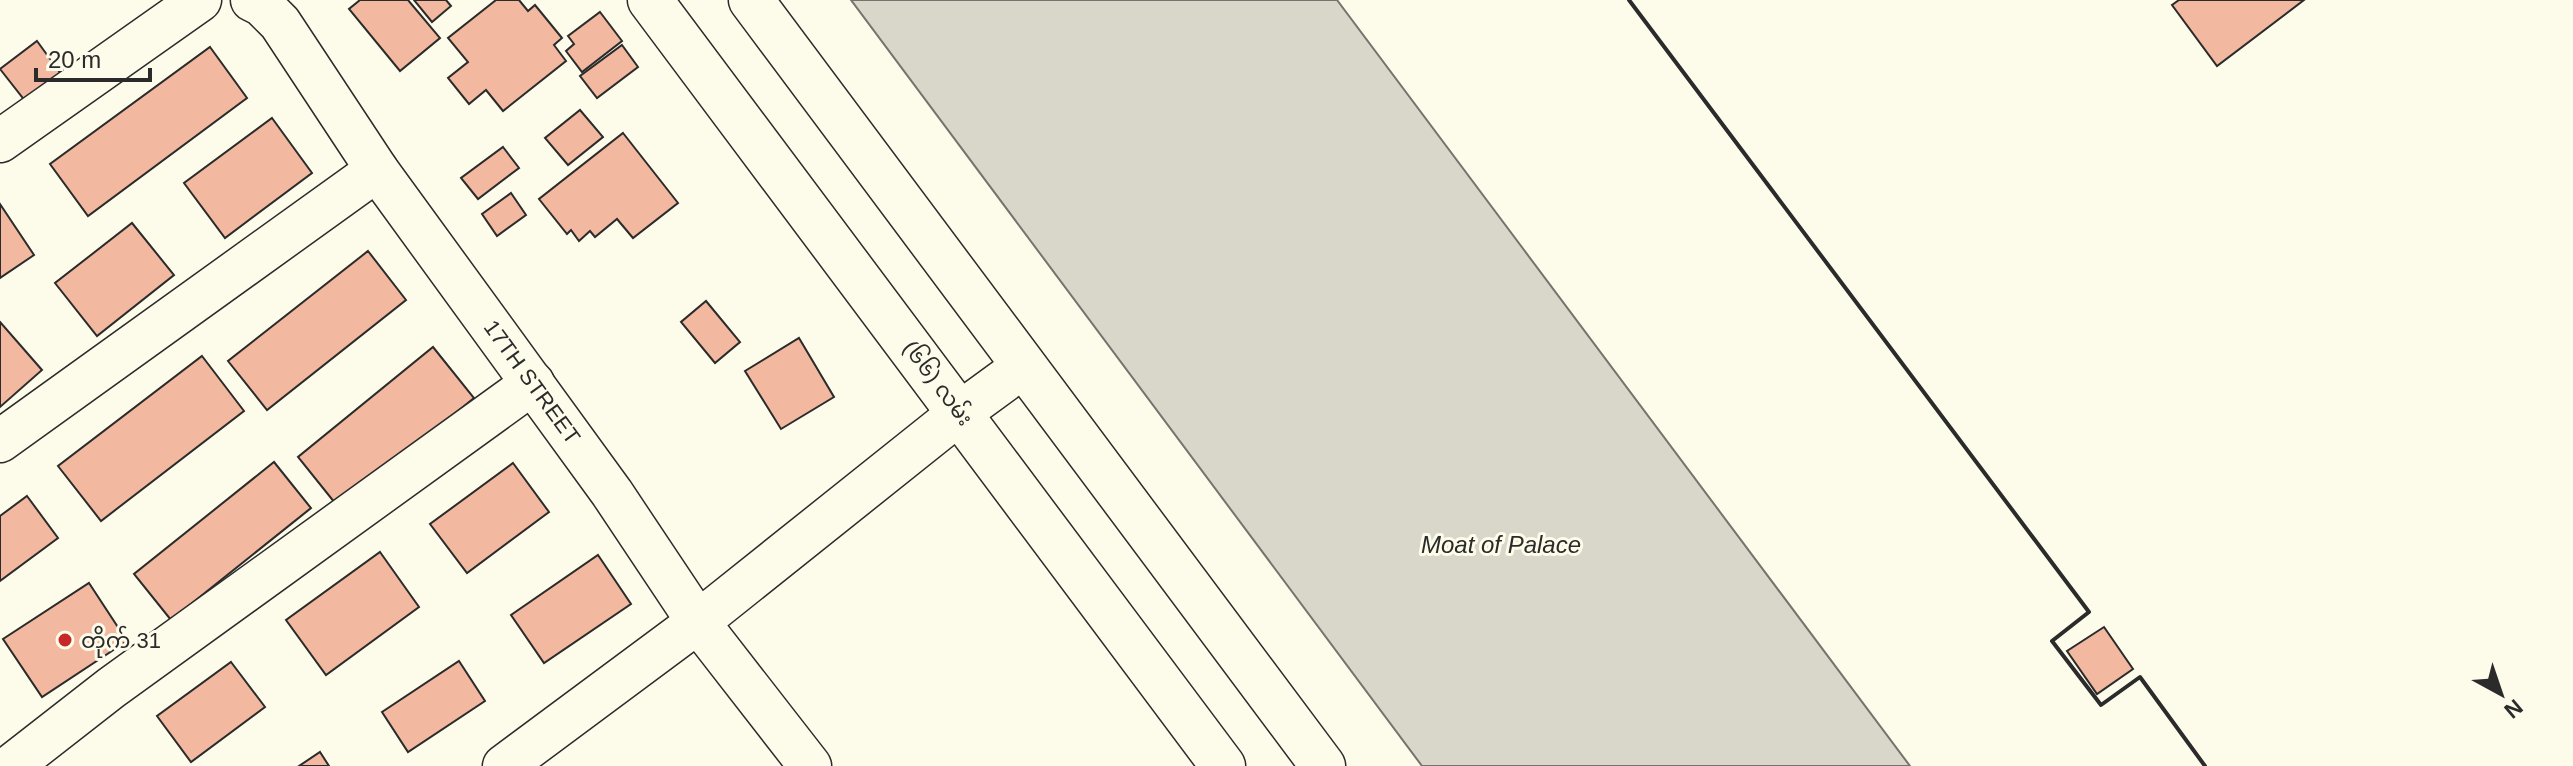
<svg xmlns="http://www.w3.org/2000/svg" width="2573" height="766" viewBox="0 0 2573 766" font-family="Helvetica,'Noto Sans Myanmar',sans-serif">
  <rect width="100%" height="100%" fill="#fdfbea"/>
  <!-- water -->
  <path fill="#d8d7c9" stroke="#74746e" stroke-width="2" d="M851,0H1337L1910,766H1422Z"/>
  <!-- building -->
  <g fill="#f2b8a0" stroke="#2b2b2b" stroke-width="2">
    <path d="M360,0H408L440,38L400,71L349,9Z"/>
    <path d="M414,0H446L451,6L432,22Z"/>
    <path d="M496,0H519L528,11L535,5L562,38L554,45L566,61L503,111L486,90L469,104L448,78L468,62L448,38Z"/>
    <path d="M2179,0H2304L2217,66L2172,5Z"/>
    <path d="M600,12L622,41L582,72L566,51L574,44L568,36Z"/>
    <path d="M37,41L61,74L26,102L0,69Z"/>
    <path d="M622,45L638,67L597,98L580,76Z"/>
    <path d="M210,47L247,98L88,216L50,164Z"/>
    <path d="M580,110L603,137L568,165L545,138Z"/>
    <path d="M272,118L312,173L225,238L184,183Z"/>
    <path d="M623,133L678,203L633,238L617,219L595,237L590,231L579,241L571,230L567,234L539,199Z"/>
    <path d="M503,147L519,168L478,199L461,178Z"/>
    <path d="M511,193L526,215L497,236L482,214Z"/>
    <path d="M0,204L34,255L0,278Z"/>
    <path d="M132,223L174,275L97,336L55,283Z"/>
    <path d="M368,251L406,300L267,410L228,361Z"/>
    <path d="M706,301L740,342L715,363L681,322Z"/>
    <path d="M0,322L42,370L0,407Z"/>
    <path d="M799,338L834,397L781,429L745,371Z"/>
    <path d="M433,347L474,398L339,508L298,457Z"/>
    <path d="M202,356L244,411L101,521L58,466Z"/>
    <path d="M274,462L311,508L171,620L134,574Z"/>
    <path d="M513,463L549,512L467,573L430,524Z"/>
    <path d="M27,496L58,538L0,581V516Z"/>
    <path d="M380,552L419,607L326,675L286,620Z"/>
    <path d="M598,555L631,604L544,663L511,615Z"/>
    <path d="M89,583L127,641L42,697L3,639Z"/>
    <path d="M2104,627L2133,669L2097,694L2067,651Z"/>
    <path d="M459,661L485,701L408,752L382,712Z"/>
    <path d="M231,662L265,707L191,762L157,716Z"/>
    <path d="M320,752L329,766H299Z"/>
  </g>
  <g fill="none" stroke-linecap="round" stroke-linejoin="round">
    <defs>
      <g id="minor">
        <path d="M252,0L262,5L280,23L377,170L612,493L698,622L810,766"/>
        <path d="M0,141L200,0"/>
        <path d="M0,441L377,170"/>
        <path d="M11,766L111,688L533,383"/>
        <path d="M504,766L698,622L961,412L1024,366"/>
      </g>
      <g id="major">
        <path d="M650,0L1223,766"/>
        <path d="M751,0L1323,766"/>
      </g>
    </defs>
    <!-- minor casing -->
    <use href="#minor" stroke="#2b2b2b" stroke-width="45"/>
    <!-- major casing -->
    <use href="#major" stroke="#2b2b2b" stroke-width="47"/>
    <!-- minor -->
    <use href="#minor" stroke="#fdfbea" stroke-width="42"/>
    <!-- major -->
    <use href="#major" stroke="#fdfbea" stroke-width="44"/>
    <!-- wall -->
    <path stroke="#2b2b2b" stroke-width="4" d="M1629,0L2089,612L2052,641L2101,705L2140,677L2205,766"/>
  </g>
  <!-- markers -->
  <circle fill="#c62828" stroke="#fdfbea" stroke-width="3" cx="65" cy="640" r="8"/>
  <g text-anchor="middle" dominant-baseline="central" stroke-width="6" stroke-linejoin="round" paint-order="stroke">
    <!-- street labels -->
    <g font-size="22" fill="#2b2b2b" stroke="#fdfbea">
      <text transform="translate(532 382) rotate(54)">17TH STREET</text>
      <text transform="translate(938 383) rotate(53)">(၆၆) လမ်း</text>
    </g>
    <!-- poi labels -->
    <g font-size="22" fill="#2b2b2b" stroke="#fdfbea" text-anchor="start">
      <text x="81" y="640">တိုက် 31</text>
    </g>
    <!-- water labels -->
    <g font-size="24" font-style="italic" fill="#2b2b2b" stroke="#fdfbea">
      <text x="1501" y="544">Moat of Palace</text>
    </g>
  </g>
  <!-- north arrow -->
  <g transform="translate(2501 694) rotate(140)" stroke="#fdfbea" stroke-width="6" paint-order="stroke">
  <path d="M0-6L14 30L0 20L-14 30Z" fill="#2b2b2b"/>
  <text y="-12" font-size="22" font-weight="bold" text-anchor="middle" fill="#2b2b2b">N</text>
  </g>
  <!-- scale -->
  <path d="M36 68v12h114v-12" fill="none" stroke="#2b2b2b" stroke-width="4"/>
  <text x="48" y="68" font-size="24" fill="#2b2b2b" stroke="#fdfbea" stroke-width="6" paint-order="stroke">20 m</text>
</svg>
